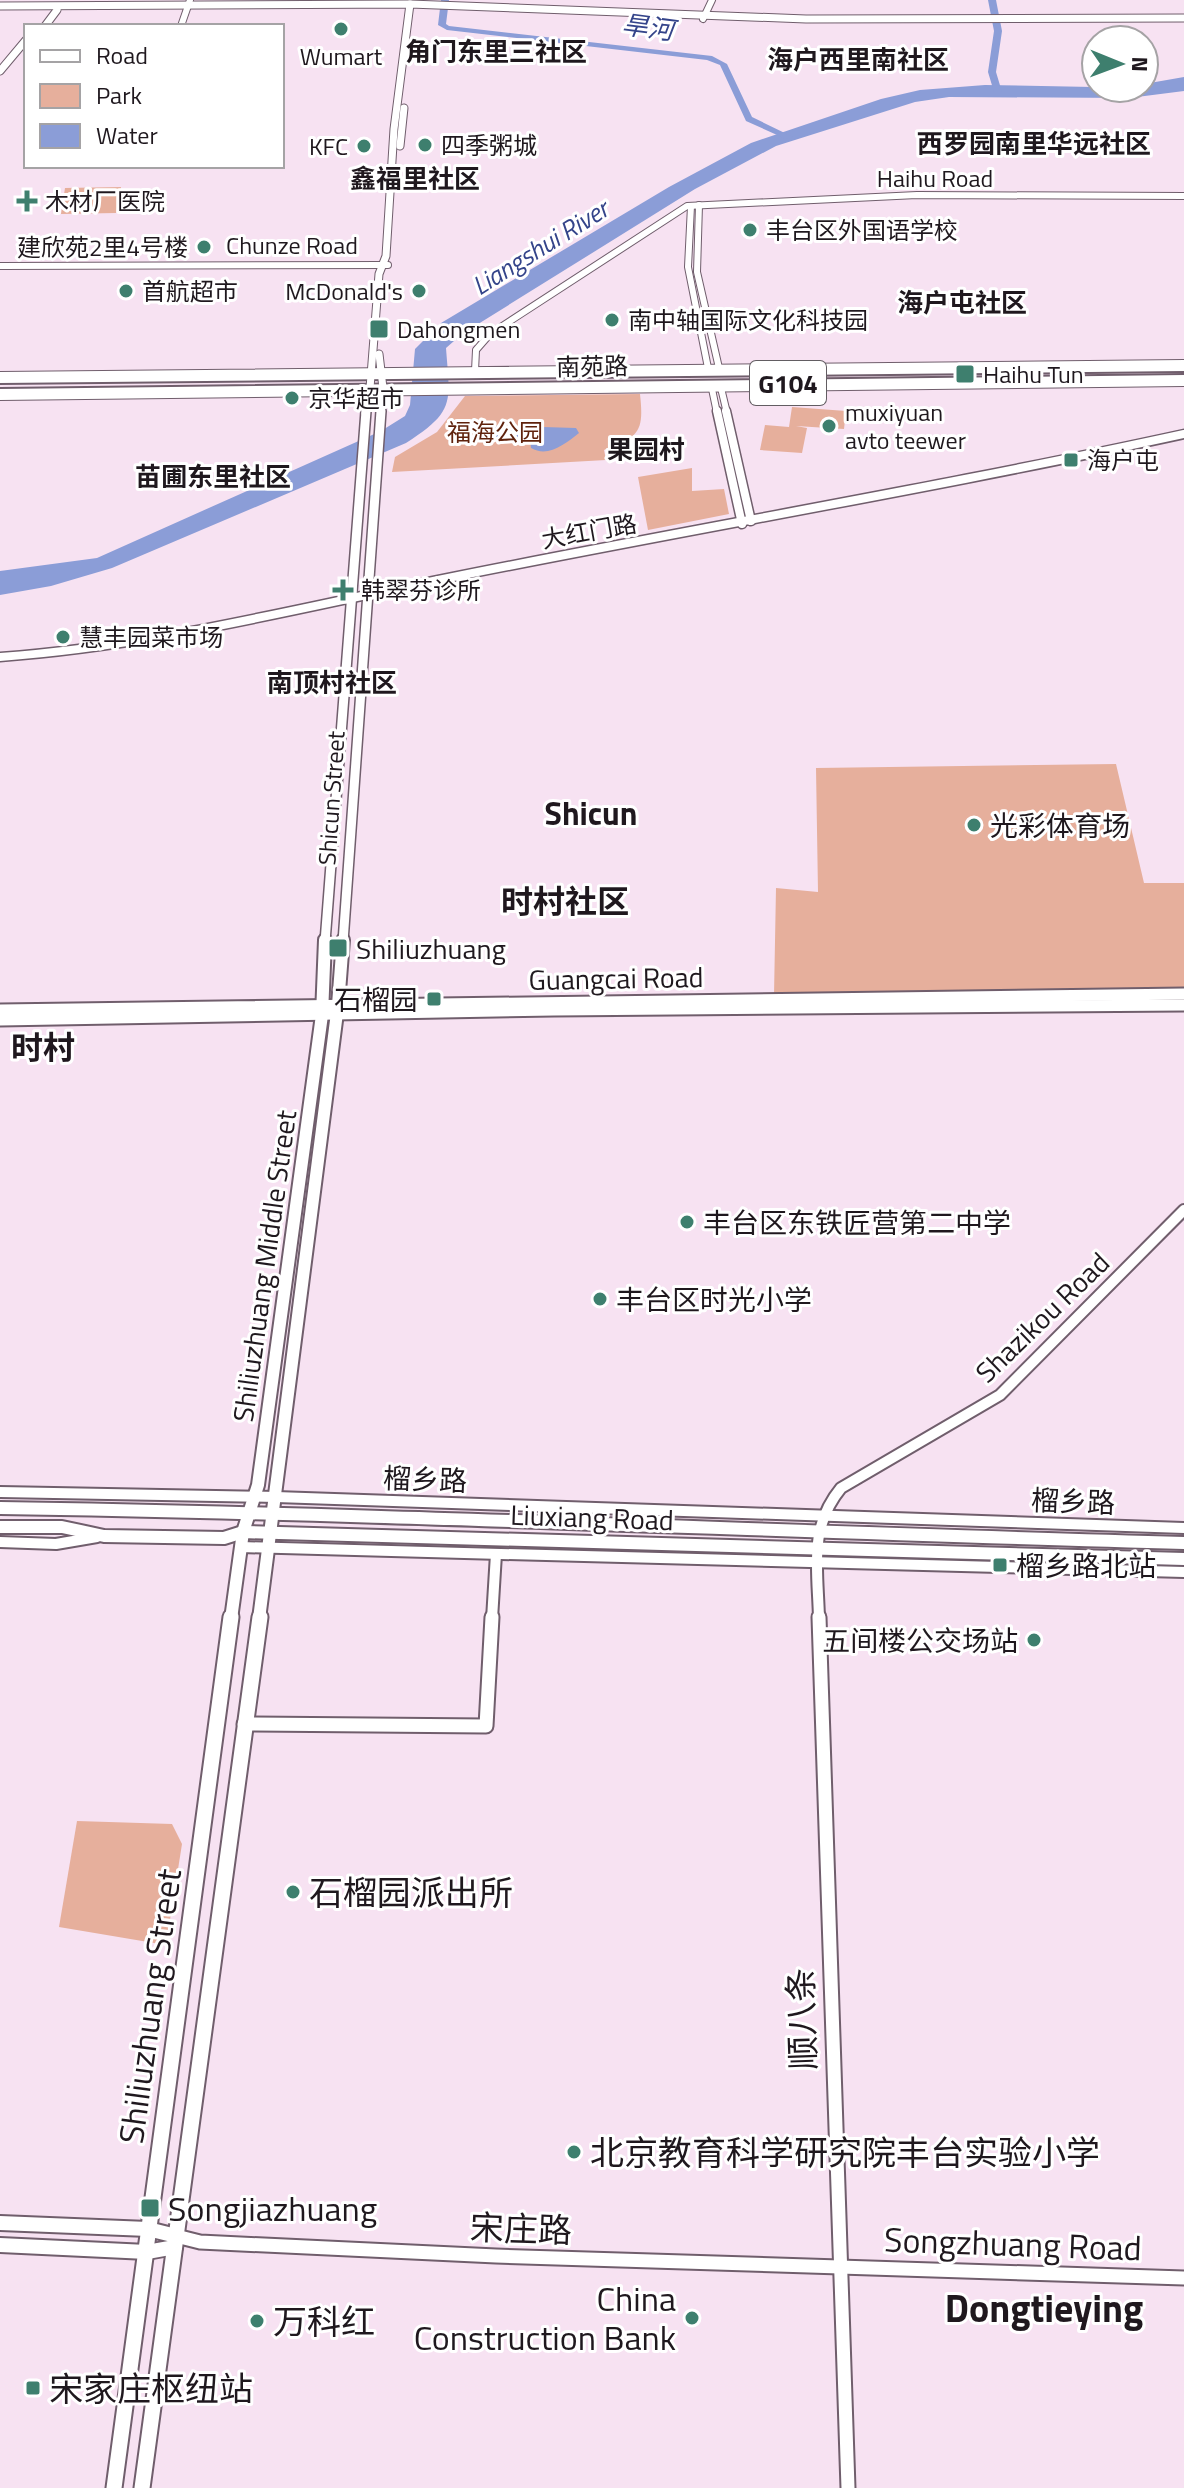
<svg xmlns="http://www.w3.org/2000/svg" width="1184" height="2488" viewBox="0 0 1184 2488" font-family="'Titillium Web','Noto Sans SC',sans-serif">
  <rect width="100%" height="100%" fill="#f7e2f2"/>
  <!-- green -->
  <g fill="#e6af9c">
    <path d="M121,187L116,213L61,214L65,188Z"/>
    <path d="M640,394C644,431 640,437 604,450L606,460L392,472L395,457L437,432L465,396Z"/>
    <path d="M792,407L846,411L844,429L796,426L807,428L802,453L760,450L765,425L789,427Z"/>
    <path d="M692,468V491L724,489L729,514L648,530L638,477Z"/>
    <path d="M1116,764L1144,883H1184V988L774,995L776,888L818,892L816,768Z"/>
    <path d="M77,1821L172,1824L182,1844L166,1945L59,1927Z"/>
  </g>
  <!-- water -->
  <g fill="#8b9dd7">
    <path d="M1184,77V91L1129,98L949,97L915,102L776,146L695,189L462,334L446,348C450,402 456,411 406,443L112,568L51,586L0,595V571L97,558L381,431L405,416L410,405L415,349L441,323L669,187L751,143L881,99L920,90L985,85L1144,88V84Z"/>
    <path d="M494,425L523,433L543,427L576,428L579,433C565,444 548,458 531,448L530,439L494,437L471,432L476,427Z"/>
  </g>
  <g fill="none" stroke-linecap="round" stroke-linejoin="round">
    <!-- river -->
    <g fill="#8b9dd7" fill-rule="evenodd">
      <path d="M441,0H449L446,24L449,26L712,56L727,64L752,117L793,137L786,139L746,121L720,65L707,60L447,30L438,25Z"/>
      <path d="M988,0H996L1002,31L996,72L1002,92L998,94L994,92L988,72L994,31Z"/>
    </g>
    <defs>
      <g id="tertiary-far3">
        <path d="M703,19L712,0"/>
        <path d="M181,26L190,0"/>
        <path d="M699,205L697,272L719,368"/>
        <path d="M691,206L688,267L708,368"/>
        <path d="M0,266L388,265"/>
        <path d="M475,371L476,350L490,334L687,206L917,195L1184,196"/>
        <path d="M0,375L1184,363"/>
        <path d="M721,388L727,413"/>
        <path d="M712,389L717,413"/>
        <path d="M0,397L1184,383"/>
      </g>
      <g id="tertiary-far2">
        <path d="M717,411L742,524"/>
        <path d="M726,411L751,521"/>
        <path d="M0,657C154,646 302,607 453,577C696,528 941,487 1184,434"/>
      </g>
      <g id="tertiary-far1">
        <path d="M0,1492L276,1497L1184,1528"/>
        <path d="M0,1542L56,1544L97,1537"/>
        <path d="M241,1547L1184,1572"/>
        <path d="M492,1619L496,1554"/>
        <path d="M819,1619C818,1570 808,1528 841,1488L1000,1395L1184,1210"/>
      </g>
      <g id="tertiary">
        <path d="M819,1617L848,2488"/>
        <path d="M244,1724L486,1726L492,1617"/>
        <path d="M176,2236L200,2242L496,2256L1184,2278"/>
      </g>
      <g id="secondary-far2">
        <path d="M0,6L410,4L806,19L1184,18"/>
        <path d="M45,26L57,10"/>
        <path d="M0,71L26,40"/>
        <path d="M400,146L404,108"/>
        <path d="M379,354L383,388"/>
        <path d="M370,388L379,274L386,256L394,129L410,4"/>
      </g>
      <g id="secondary-far1">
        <path d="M0,1010L1184,994"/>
        <path d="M0,1020L554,1010L1184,1005"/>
      </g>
      <g id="secondary">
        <path d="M0,2223L148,2229L176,2236"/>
        <path d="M0,2245L147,2252L175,2247"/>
      </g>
      <g id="primary-far3">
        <path d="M365,413L370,388"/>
        <path d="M381,413L383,388"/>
      </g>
      <g id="primary-far2">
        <path d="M325,942L366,411"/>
        <path d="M343,942L381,411"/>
      </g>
      <g id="primary-far1">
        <path d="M0,1508C395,1514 789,1532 1184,1543"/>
        <path d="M0,1527H62L104,1536L224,1538L243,1532L1184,1559"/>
        <path d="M231,1619L243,1532L258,1485L322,1015L325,940"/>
        <path d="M259,1619L338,1005L343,940"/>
      </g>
      <g id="primary">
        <path d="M114,2488L231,1617"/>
        <path d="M142,2488L260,1617"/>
      </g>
      <g id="trunk">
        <path d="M1184,365V371L0,383V377Z"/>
        <path d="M1184,375V381L0,395V389Z"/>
      </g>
    </defs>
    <!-- tertiary-far3 casing -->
    <use href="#tertiary-far3" stroke="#705e6c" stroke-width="8"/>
    <!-- tertiary-far2 casing -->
    <use href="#tertiary-far2" stroke="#705e6c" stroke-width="11"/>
    <!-- tertiary-far1 casing -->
    <use href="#tertiary-far1" stroke="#705e6c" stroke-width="14"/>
    <!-- tertiary casing -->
    <use href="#tertiary" stroke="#705e6c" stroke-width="17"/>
    <!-- secondary-far2 casing -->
    <use href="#secondary-far2" stroke="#705e6c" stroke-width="9"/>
    <!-- secondary-far1 casing -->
    <use href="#secondary-far1" stroke="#705e6c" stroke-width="15"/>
    <!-- secondary casing -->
    <use href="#secondary" stroke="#705e6c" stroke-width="18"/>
    <!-- primary-far3 casing -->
    <use href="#primary-far3" stroke="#705e6c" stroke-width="9"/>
    <!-- primary-far2 casing -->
    <use href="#primary-far2" stroke="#705e6c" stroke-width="12"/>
    <!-- primary-far1 casing -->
    <use href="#primary-far1" stroke="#705e6c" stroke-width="16"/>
    <!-- primary casing -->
    <use href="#primary" stroke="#705e6c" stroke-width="19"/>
    <!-- trunk casing -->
    <use href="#trunk" stroke="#705e6c" stroke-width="4"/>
    <!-- tertiary-far3 -->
    <use href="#tertiary-far3" stroke="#fff" stroke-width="6"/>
    <!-- tertiary-far2 -->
    <use href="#tertiary-far2" stroke="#fff" stroke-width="8"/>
    <!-- tertiary-far1 -->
    <use href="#tertiary-far1" stroke="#fff" stroke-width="10"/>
    <!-- tertiary -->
    <use href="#tertiary" stroke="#fff" stroke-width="13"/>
    <!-- secondary-far2 -->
    <use href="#secondary-far2" stroke="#fff" stroke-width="7"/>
    <!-- secondary-far1 -->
    <use href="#secondary-far1" stroke="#fff" stroke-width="11"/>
    <!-- secondary -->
    <use href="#secondary" stroke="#fff" stroke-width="14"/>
    <!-- primary-far3 -->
    <use href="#primary-far3" stroke="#fff" stroke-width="7"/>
    <!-- primary-far2 -->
    <use href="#primary-far2" stroke="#fff" stroke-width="9"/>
    <!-- primary-far1 -->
    <use href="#primary-far1" stroke="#fff" stroke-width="12"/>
    <!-- primary -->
    <use href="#primary" stroke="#fff" stroke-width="15"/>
    <!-- trunk -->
    <use href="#trunk" fill="#fff" fill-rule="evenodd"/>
  </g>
  <!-- markers -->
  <g fill="#3e7f6e" stroke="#fff" stroke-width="3">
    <circle cx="341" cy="29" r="8"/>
    <circle cx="425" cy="145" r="8"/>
    <circle cx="364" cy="146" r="8"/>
    <path d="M23 189h8v8h8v8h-8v8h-8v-8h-8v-8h8z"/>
    <circle cx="750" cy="230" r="8"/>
    <circle cx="204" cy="247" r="8"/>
    <circle cx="126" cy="291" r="8"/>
    <circle cx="419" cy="291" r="8"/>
    <circle cx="612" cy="320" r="8"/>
    <rect x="369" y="319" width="20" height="20" rx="4"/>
    <rect x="955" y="364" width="20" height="20" rx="4"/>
    <circle cx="292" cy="398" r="8"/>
    <circle cx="829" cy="426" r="8"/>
    <rect x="1063" y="452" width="16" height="16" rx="4"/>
    <path d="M339 578h8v8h8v8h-8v8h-8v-8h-8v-8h8z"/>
    <circle cx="63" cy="637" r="8"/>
    <circle cx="974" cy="825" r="8"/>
    <rect x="328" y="938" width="20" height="20" rx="4"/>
    <rect x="426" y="991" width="16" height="16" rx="4"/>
    <circle cx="687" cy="1222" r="8"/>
    <circle cx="600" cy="1299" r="8"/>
    <rect x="992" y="1557" width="16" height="16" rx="4"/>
    <circle cx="1034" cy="1640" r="8"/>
    <circle cx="293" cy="1892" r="8"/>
    <circle cx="574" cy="2152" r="8"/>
    <rect x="140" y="2198" width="20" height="20" rx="4"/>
    <circle cx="692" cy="2318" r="8"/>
    <circle cx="257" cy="2321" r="8"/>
    <rect x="25" y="2380" width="16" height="16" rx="4"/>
  </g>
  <g text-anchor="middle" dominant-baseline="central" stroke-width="6" stroke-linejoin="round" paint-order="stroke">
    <!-- far-poi labels -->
    <g font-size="24" fill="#1f181e" stroke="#fff" text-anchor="start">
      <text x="341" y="56" text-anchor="middle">Wumart</text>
      <text x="441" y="145">四季粥城</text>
      <text x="348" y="146" text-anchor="end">KFC</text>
      <text x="45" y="201">木材厂医院</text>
      <text x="766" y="230">丰台区外国语学校</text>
      <text x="188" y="247" text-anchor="end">建欣苑2里4号楼</text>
      <text x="142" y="291">首航超市</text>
      <text x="403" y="291" text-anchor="end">McDonald's</text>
      <text x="628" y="320">南中轴国际文化科技园</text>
      <text x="397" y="329">Dahongmen</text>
      <text x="983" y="374">Haihu Tun</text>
      <text x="308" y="398">京华超市</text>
      <text x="845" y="412">muxiyuan<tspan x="845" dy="28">avto teewer</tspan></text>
      <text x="1087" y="460">海户屯</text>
      <text x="361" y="590">韩翠芬诊所</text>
      <text x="79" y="637">慧丰园菜市场</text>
    </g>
    <!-- far-street labels -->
    <g font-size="24" fill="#1f181e" stroke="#fff">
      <text x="935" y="178">Haihu Road</text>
      <text x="292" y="245">Chunze Road</text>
      <text transform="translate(592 366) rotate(-1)">南苑路</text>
      <text transform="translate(589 531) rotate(-10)">大红门路</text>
      <text transform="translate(331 798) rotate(-86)">Shicun Street</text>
    </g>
    <!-- far-park labels -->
    <g font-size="24" fill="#5f220c" stroke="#fff">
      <text x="495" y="432">福海公园</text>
    </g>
    <!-- far-water labels -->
    <g font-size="26" font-style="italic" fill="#34448a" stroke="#fff">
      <text transform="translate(648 27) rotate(7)">旱河</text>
      <text transform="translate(540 247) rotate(-32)">Liangshui River</text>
    </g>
    <!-- far-quarter labels -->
    <g font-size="26" font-weight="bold" fill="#1f181e" stroke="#fff">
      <text x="496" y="51">角门东里三社区</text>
      <text x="858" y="59">海户西里南社区</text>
      <text x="1034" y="143">西罗园南里华远社区</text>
      <text x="415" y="178">鑫福里社区</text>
      <text x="962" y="302">海户屯社区</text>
      <text x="646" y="449">果园村</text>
      <text x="213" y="476">苗圃东里社区</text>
      <text x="332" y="682">南顶村社区</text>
    </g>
    <!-- shield labels -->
    <rect fill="#fff" stroke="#625d62" stroke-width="2" x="750" y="361" width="76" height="44" rx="6"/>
    <g font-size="26" font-weight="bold" fill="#1f181e">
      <text x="788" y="383">G104</text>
    </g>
    <!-- poi labels -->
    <g font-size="28" fill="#1f181e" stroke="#fff" text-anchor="start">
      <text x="990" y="825">光彩体育场</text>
      <text x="356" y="948">Shiliuzhuang</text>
      <text x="418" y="999" text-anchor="end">石榴园</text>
      <text x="703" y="1222">丰台区东铁匠营第二中学</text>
      <text x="616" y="1299">丰台区时光小学</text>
      <text x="1016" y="1565">榴乡路北站</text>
      <text x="1018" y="1640" text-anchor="end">五间楼公交场站</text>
    </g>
    <!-- street labels -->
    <g font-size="28" fill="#1f181e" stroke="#fff">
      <text transform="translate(616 978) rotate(-1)">Guangcai Road</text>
      <text transform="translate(264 1266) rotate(-82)">Shiliuzhuang Middle Street</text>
      <text transform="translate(1042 1317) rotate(-44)">Shazikou Road</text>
      <text transform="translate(425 1479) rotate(2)">榴乡路</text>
      <text transform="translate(1073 1501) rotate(2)">榴乡路</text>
      <text transform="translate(592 1517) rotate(2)">Liuxiang Road</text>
    </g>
    <!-- quarter labels -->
    <g font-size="32" font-weight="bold" fill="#1f181e" stroke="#fff">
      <text x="591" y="813">Shicun</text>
      <text x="565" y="901">时村社区</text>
      <text x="43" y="1047">时村</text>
    </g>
    <!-- near-poi labels -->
    <g font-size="34" fill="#1f181e" stroke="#fff" text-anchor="start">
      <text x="309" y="1892">石榴园派出所</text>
      <text x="590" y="2152">北京教育科学研究院丰台实验小学</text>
      <text x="168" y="2208">Songjiazhuang</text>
      <text x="676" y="2298" text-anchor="end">China<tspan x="676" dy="39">Construction Bank</tspan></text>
      <text x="273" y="2321">万科红</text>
      <text x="49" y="2388">宋家庄枢纽站</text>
    </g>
    <!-- near-street labels -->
    <g font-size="34" fill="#1f181e" stroke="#fff">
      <text transform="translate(149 2006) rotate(-82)">Shiliuzhuang Street</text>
      <text transform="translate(801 2019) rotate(-92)">顺八条</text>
      <text transform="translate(521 2228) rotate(2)">宋庄路</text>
      <text transform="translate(1013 2243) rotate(2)">Songzhuang Road</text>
    </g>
    <!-- near-quarter labels -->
    <g font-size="38" font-weight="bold" fill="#1f181e" stroke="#fff">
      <text x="1044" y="2308">Dongtieying</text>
    </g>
  </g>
  <!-- legend -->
  <rect x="24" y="24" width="260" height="144" fill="#ffffff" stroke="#a5a3a5" stroke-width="2"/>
  <rect x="40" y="50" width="40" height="12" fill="#ffffff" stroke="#a5a3a5" stroke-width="2"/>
  <text x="96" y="64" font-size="24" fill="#1f181e">Road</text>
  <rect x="40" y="84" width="40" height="24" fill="#e6af9c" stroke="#a5a3a5" stroke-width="2"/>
  <text x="96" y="104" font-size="24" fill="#1f181e">Park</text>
  <rect x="40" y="124" width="40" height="24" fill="#8b9dd7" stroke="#a5a3a5" stroke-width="2"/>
  <text x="96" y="144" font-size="24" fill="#1f181e">Water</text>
  <!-- north arrow -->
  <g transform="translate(1120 64) rotate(91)"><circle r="38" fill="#ffffff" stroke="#a5a3a5" stroke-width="2"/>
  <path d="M0-6L14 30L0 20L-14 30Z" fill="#3e7f6e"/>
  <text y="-12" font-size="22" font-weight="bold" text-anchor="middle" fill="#1f181e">N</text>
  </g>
</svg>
